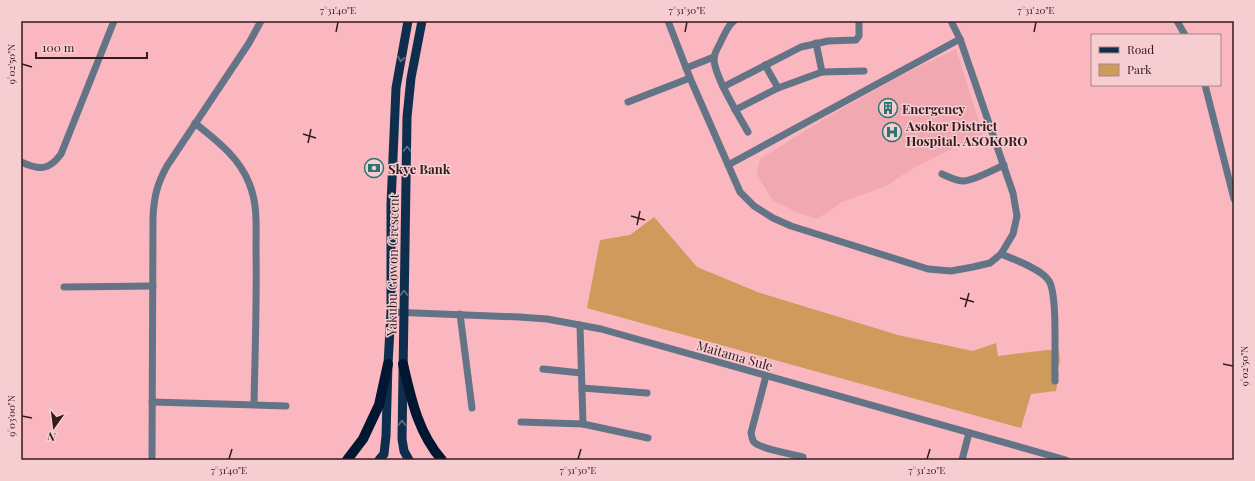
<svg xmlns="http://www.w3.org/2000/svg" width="1255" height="481" viewBox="0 0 1255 481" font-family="'Playfair Display',serif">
  <rect width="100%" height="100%" fill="#fbb7bf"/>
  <!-- built -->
  <path fill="#f2a8b1" d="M956,49L983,134L915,167L886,186L842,202L817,219L799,213L773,201L757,174L760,159L829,116L898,77Z"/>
  <!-- green -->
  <path fill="#ce9b5c" d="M654,217L697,267L760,293L898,335L973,351L996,343L998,356L1047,350H1059L1060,362L1056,372H1059L1056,391L1031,394L1021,428L587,308L600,240L630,235Z"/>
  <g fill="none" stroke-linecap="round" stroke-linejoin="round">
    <!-- minor -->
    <g stroke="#647487" stroke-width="7">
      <path d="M668,21L690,78L740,192L754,206L773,218L791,226L928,269L951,271L973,267L990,263L1001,254L1013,234L1017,216L1013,193L960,39L951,21"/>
      <path d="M734,21C728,25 726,32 722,39C720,45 714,52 714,59C714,76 739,116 748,132"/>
      <path d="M1177,21L1185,35"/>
      <path d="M816,43L822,72"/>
      <path d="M765,65L778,88"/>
      <path d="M686,68L714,57"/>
      <path d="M1205,85L1234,199"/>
      <path d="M723,87L801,47L828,41L856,40L859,36V21"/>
      <path d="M628,102L690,78"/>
      <path d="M735,110L778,88L822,72L864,71"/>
      <path d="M195,123C216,140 239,157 249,183C258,204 256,227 256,249C257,301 255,352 254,404"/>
      <path d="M21,162C39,170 49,171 61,154L114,21"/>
      <path d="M728,165L960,39"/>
      <path d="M942,174C949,177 956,181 964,181C975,180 993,170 1004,165"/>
      <path d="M1001,254C1013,259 1042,269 1049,281C1058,295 1054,361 1055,381"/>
      <path d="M64,287L153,286"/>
      <path d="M391,312L519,317L547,319L601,329L1066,460"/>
      <path d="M460,314L472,408"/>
      <path d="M580,325L583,424"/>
      <path d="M543,369L581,373"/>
      <path d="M766,376L751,433C752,436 752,440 754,442C760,449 793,454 803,457"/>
      <path d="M582,388L647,393"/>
      <path d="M152,402L286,406"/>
      <path d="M521,422L583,424L648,438"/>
      <path d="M152,460L153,217C154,197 157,184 167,166L249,43L261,21"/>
      <path d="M962,460L969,433"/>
    </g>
    <!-- major -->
    <g stroke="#0f2e4d" stroke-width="9">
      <path d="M379,460L384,454L386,436L388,364L391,312V204L396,88L408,21"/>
      <path d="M409,460L404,451L402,439L407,117L411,78L422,21"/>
    </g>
    <!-- highway -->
    <g stroke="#001631" stroke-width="10">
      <path d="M403,364C411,398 418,433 442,460"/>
      <path d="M347,460L363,439L379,405L388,364"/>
    </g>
  </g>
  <!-- one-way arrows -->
  <defs><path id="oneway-chevron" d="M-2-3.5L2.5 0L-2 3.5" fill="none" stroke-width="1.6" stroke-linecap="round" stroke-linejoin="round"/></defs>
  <g stroke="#6b6e82">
    <use href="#oneway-chevron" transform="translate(401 59) rotate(100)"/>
    <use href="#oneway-chevron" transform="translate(407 149) rotate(-90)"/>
    <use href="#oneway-chevron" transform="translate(404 293) rotate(-89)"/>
    <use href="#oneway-chevron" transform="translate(402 423) rotate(-89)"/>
  </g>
  <!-- ticks -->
  <path fill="none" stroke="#331b1e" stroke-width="1.5" d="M336,32L338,22M685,32L687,22M1034,32L1036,22M22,64L32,67M303,134L316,138M308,143L311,129M631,216L645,220M637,225L640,211M960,298L974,302M965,307L969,293M1223,364L1233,366M22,416L32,418M229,459L232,449M578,459L581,449M927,459L930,449"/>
  <!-- icons -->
  <defs>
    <symbol id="building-ring" viewBox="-11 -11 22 22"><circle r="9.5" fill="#f6cdd1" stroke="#2c7572" stroke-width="1.5"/><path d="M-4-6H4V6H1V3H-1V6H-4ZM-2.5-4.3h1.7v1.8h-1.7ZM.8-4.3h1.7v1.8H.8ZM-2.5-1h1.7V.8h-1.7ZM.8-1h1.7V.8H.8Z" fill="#2c7572"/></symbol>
    <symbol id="hospital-ring" viewBox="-11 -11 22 22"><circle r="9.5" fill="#f6cdd1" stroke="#2c7572" stroke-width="1.5"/><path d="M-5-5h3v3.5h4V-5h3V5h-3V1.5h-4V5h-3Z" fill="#2c7572"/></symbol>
    <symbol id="bank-ring" viewBox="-11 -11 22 22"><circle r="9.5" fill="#f6cdd1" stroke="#2c7572" stroke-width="1.5"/><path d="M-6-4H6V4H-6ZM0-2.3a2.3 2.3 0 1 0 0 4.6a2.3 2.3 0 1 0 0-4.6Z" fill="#2c7572"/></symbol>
  </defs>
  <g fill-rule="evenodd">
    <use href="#building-ring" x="877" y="97" width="22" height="22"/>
    <use href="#hospital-ring" x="881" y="121" width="22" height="22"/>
    <use href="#bank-ring" x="363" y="157" width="22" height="22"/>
  </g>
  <g text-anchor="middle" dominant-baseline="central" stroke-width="3" stroke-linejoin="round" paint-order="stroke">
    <!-- poi labels -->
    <g font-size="13" font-weight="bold" fill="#331b1e" stroke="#f6cdd1" text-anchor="start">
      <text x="902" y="108">Energency</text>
      <text x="906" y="125">Asokor District<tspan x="906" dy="15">Hospital, ASOKORO</tspan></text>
      <text x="388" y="168">Skye Bank</text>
    </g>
    <!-- street labels -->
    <g font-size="13" fill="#331b1e" stroke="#f6cdd1">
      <text transform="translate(392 265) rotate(-89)">Yakubu Gowon Crescent</text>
      <text transform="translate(735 355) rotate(16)">Maitama Sule</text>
    </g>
  </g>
  <!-- border -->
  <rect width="1255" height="481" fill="none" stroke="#f6cdd1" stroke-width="44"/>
  <!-- legend -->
  <rect x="1091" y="34" width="130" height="52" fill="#f6cdd1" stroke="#a88689"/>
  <rect x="1099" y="47" width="20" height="6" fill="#0f2e4d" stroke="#a88689"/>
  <text x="1127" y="54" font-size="12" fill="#331b1e">Road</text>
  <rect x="1099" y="64" width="20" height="12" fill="#ce9b5c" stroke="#a88689"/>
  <text x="1127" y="74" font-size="12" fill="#331b1e">Park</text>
  <!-- north arrow -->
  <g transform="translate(54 427) rotate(194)" stroke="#f6cdd1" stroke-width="3" paint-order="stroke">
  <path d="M0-3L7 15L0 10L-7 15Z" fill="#331b1e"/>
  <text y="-6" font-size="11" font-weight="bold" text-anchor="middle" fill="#331b1e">N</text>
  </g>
  <!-- scale -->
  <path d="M36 52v6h111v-6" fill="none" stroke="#331b1e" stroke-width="2"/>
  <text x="42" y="52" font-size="12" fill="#331b1e" stroke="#f6cdd1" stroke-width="3" paint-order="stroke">100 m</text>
  <rect x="22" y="22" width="1211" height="437" fill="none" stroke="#331b1e" stroke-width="1.5"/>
  <g font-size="10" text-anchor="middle" fill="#331b1e">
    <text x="338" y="14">7°31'40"E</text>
    <text x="687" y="14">7°31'30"E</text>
    <text x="1036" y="14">7°31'20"E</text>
    <text transform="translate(11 64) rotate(-90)" y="4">9°02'50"N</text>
    <text transform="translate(1244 366) rotate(-90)" y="4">9°02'50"N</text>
    <text transform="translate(11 416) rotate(-90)" y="4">9°03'00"N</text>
    <text x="229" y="474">7°31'40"E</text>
    <text x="578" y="474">7°31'30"E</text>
    <text x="927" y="474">7°31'20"E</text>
  </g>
</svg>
